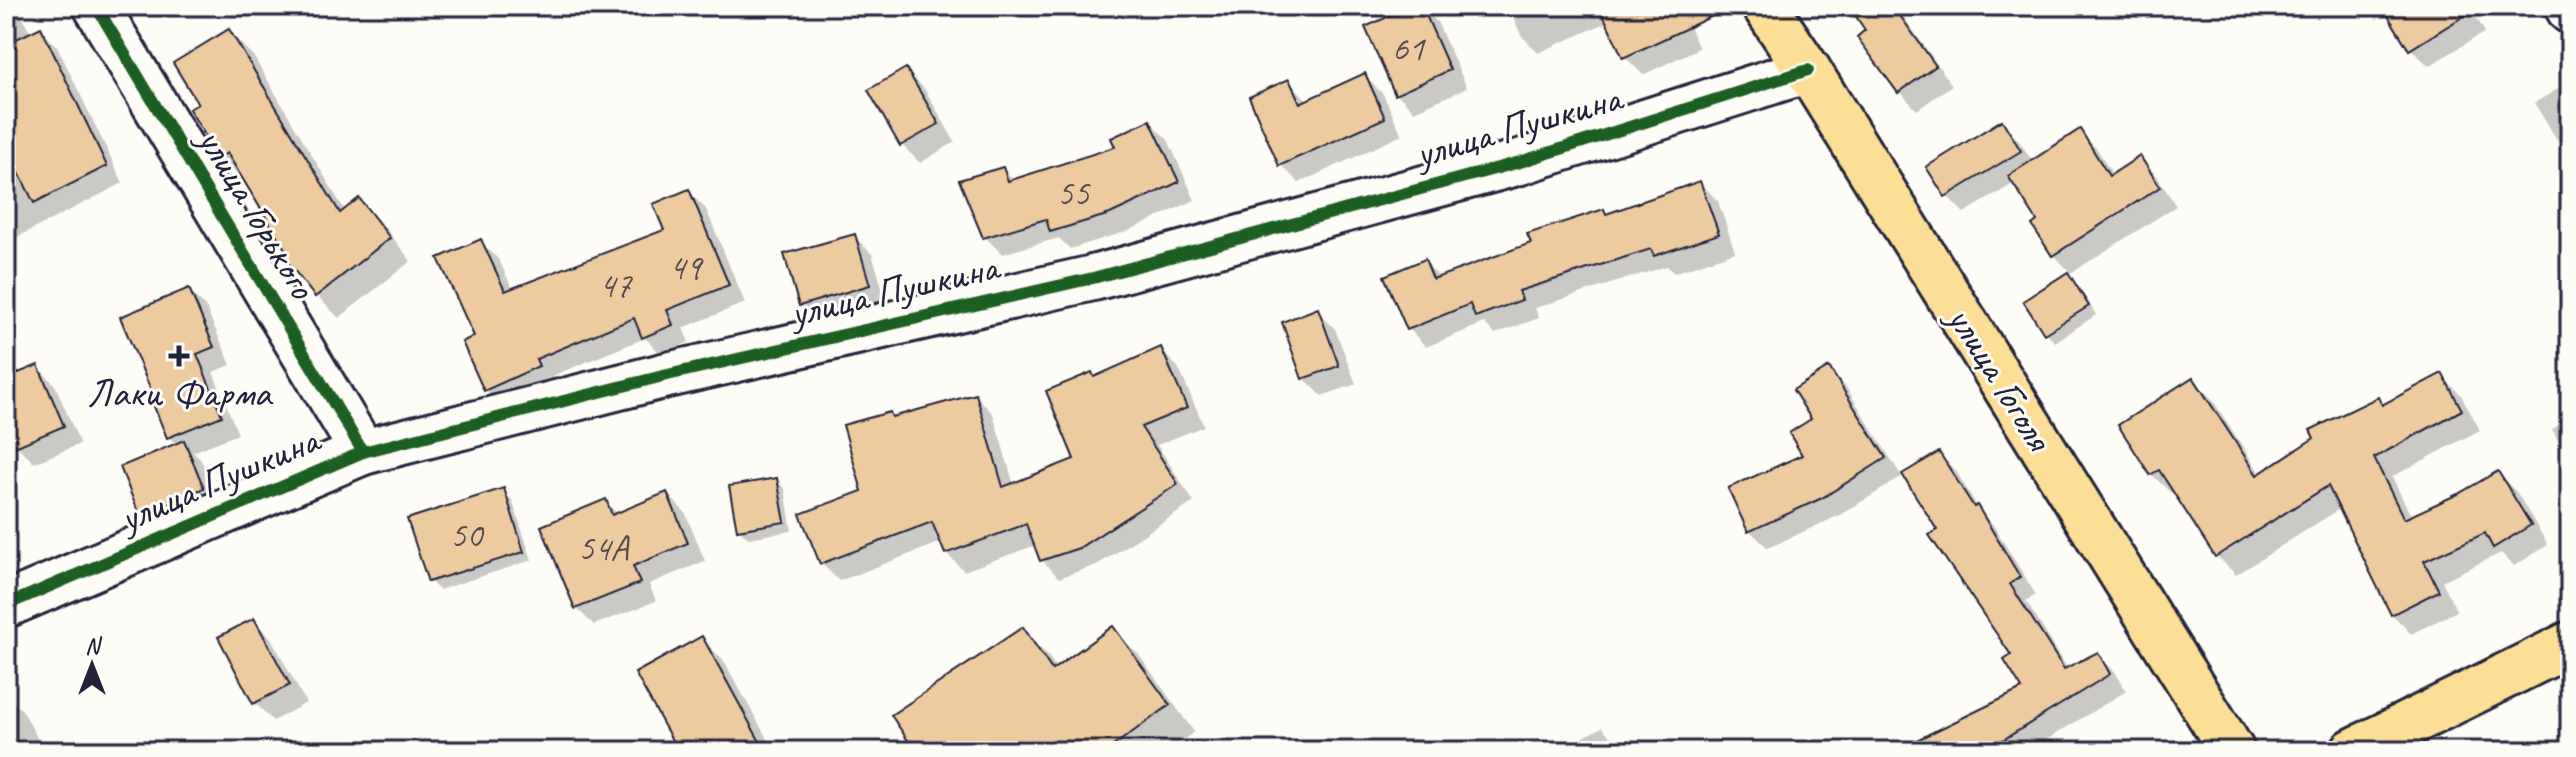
<svg xmlns="http://www.w3.org/2000/svg" width="2576" height="757" viewBox="0 0 2576 757" font-family="Caveat,sans-serif">
  <rect width="100%" height="100%" fill="#fdfcf7"/>
  <filter id="ink" filterUnits="userSpaceOnUse"><feTurbulence type="fractalNoise" baseFrequency=".0125" numOctaves="2"/><feDisplacementMap in="SourceGraphic" scale="16" xChannelSelector="R" yChannelSelector="G"/><feConvolveMatrix kernelMatrix="1 2 1 2 8 2 1 2 1" color-interpolation-filters="sRGB"/></filter>
  <g filter="url(#ink)">
    <!-- shadow -->
    <g fill="#0003">
      <path d="M6,6H17L31,34L40,30L57,46L123,183L6,243Z"/>
      <path d="M1417,6H1421L1437,22L1467,88L1414,111L1397,94Z"/>
      <path d="M1508,6H1679L1699,48L1643,75L1625,57L1608,22L1538,53L1521,35Z"/>
      <path d="M1852,6H1916L1902,15L1952,85L1917,110L1900,92L1859,37L1868,31Z"/>
      <path d="M2364,6H2469L2485,32L2429,66L2411,49L2389,13L2377,19Z"/>
      <path d="M229,32L252,54L345,211L359,201L381,223L411,261L339,318L316,295L243,179L220,157L200,104Z"/>
      <path d="M906,71L924,88L955,142L920,163L902,145Z"/>
      <path d="M1365,76L1383,94L1402,135L1299,183L1281,165L1289,81L1308,101Z"/>
      <path d="M2570,82V152L2556,138L2534,103Z"/>
      <path d="M1150,122L1168,140L1195,200L1128,231L1070,249L1059,238L1002,254L984,236L1003,169L1015,181L1118,149Z"/>
      <path d="M2002,123L2019,141L2033,162L2079,132L2097,149L2113,175L2140,158L2157,176L2176,206L2071,273L2054,255L2034,225L2040,222L2015,183L1964,213L1947,196Z"/>
      <path d="M1700,183L1718,201L1735,252L1674,273L1667,266L1535,308L1539,318L1495,334L1484,323L1426,347L1409,329L1386,277L1424,262L1441,278Z"/>
      <path d="M688,191L706,209L745,303L683,328L689,342L661,354L645,338L552,376L556,384L503,408L486,390L464,343L476,337L481,242L499,260L513,290L666,231Z"/>
      <path d="M854,236L872,254L887,303L819,322L801,304Z"/>
      <path d="M2068,275L2077,284L2096,315L2055,342L2046,333Z"/>
      <path d="M189,290L206,308L231,365L213,372L238,434L193,452L201,460L220,506L160,532L142,514L177,445L169,437L153,398Z"/>
      <path d="M1318,311L1335,329L1356,384L1322,396L1304,378Z"/>
      <path d="M1160,350L1178,367L1204,426L1157,445L1194,502L1097,565L1059,578L1042,560L1036,545L964,571L946,553L942,542L839,581L821,563L864,492L890,414L894,419L976,396L993,414L1014,485L1077,461L1095,378Z"/>
      <path d="M38,367L55,385L80,444L34,463L16,445L6,420V381Z"/>
      <path d="M1829,370L1846,387L1902,477L1840,515L1768,548L1750,531L1805,456Z"/>
      <path d="M2442,376L2461,395L2480,430L2392,477L2412,518L2498,473L2517,493L2548,545L2514,566L2501,553L2442,581L2457,611L2411,634L2392,614L2341,508L2236,575L2217,556L2175,491L2171,493L2151,474L2193,379L2212,399L2261,475L2378,399L2384,406Z"/>
      <path d="M2570,419V464L2552,429Z"/>
      <path d="M1939,454L1956,471L1981,513L1993,525L2036,595L2026,601L2068,669L2098,655L2115,672L2126,691L2028,751H1910L2025,690L2014,656L1940,531Z"/>
      <path d="M776,480L785,489L792,531L748,538L739,529Z"/>
      <path d="M503,491L512,500L532,560L439,590L430,581Z"/>
      <path d="M667,494L685,512L705,561L649,584L656,601L594,625L576,608L605,502L618,514Z"/>
      <path d="M253,620L271,638L306,703L273,721L255,703L221,638Z"/>
      <path d="M1113,629L1139,655L1194,732L1168,751H917L1022,630L1048,656L1057,669Z"/>
      <path d="M701,638L724,661L774,751H683Z"/>
      <path d="M6,694L23,711L44,751H6Z"/>
      <path d="M1602,727L1623,751H1558Z"/>
    </g>
    <!-- building -->
    <g fill="#eecb9f" stroke="#22223b" stroke-width="2">
      <path d="M1412,6H1422L1450,70L1395,95L1365,27Z"/>
      <path d="M1599,6H1734L1623,58Z"/>
      <path d="M1849,6H1893L1936,66L1898,93L1857,37L1865,30Z"/>
      <path d="M2382,6H2480L2409,50Z"/>
      <path d="M41,27L107,166L34,203L6,147V44Z"/>
      <path d="M229,29L340,213L359,198L390,238L315,297L284,257L288,254L227,153L219,158L189,109L198,104L173,63Z"/>
      <path d="M906,68L939,124L900,146L868,90Z"/>
      <path d="M1365,73L1385,118L1279,166L1249,97L1289,79L1300,103Z"/>
      <path d="M1150,120L1179,182L1110,214L1050,232L1046,219L983,238L959,180L1003,167L1008,181L1115,147L1111,138Z"/>
      <path d="M2002,120L2021,151L1945,197L1926,167Z"/>
      <path d="M2080,129L2109,176L2140,156L2160,187L2052,256L2032,225L2037,221L2008,176Z"/>
      <path d="M1700,181L1719,234L1654,256L1651,249L1519,291L1522,300L1475,317L1470,304L1407,330L1384,276L1425,259L1433,279L1531,243L1527,234L1604,209L1606,214Z"/>
      <path d="M689,189L729,285L667,310L673,325L642,338L634,318L536,359L539,366L484,391L462,342L474,336L438,258L481,239L505,291L664,230L653,204Z"/>
      <path d="M855,234L870,285L799,306L784,254Z"/>
      <path d="M2068,272L2089,306L2044,334L2023,301Z"/>
      <path d="M189,288L214,347L197,354L222,416L167,438L150,397L153,395L120,317Z"/>
      <path d="M1318,308L1339,366L1302,379L1282,322Z"/>
      <path d="M1161,347L1187,408L1141,427L1178,484L1079,548L1040,561L1026,524L945,554L932,522L820,564L800,514L862,491L843,425L890,412L892,417L976,394L1003,487L1074,459L1046,391L1092,372L1094,377Z"/>
      <path d="M38,365L64,426L15,447L6,426V378Z"/>
      <path d="M1829,367L1886,458L1822,498L1748,532L1728,488L1802,455L1789,433L1811,419L1793,390Z"/>
      <path d="M2442,373L2462,410L2374,458L2404,519L2458,494L2498,471L2531,525L2493,548L2485,533L2424,561L2439,591L2391,615L2328,486L2215,557L2159,470L2150,475L2118,425L2193,377L2257,475L2314,438L2310,430L2378,397L2382,405Z"/>
      <path d="M184,440L204,488L140,516L120,467Z"/>
      <path d="M1939,452L1974,507L1977,505L2020,577L2010,584L2064,669L2098,652L2110,674L1985,751H1894L2022,689L2004,660L2011,655L1929,535L1937,530L1902,474Z"/>
      <path d="M777,478L785,522L737,530L729,486Z"/>
      <path d="M504,488L524,552L428,582L407,519Z"/>
      <path d="M667,492L688,543L633,566L640,583L575,609L541,526L606,499L612,515Z"/>
      <path d="M254,618L290,685L253,704L218,637Z"/>
      <path d="M1113,626L1170,705L1106,751H915L891,715L1023,627L1052,670Z"/>
      <path d="M702,636L765,751H678L635,673Z"/>
    </g>
    <g fill="none" stroke-linecap="round" stroke-linejoin="round">
      <defs>
        <g id="minor">
          <path d="M96,6L363,452"/>
          <path d="M2567,6L2570,11"/>
          <path d="M6,605L363,452L663,376L1093,278L1520,162L1808,70"/>
        </g>
        <g id="major">
          <path d="M1765,6L1808,70L2232,751"/>
          <path d="M2353,751L2570,644"/>
        </g>
      </defs>
      <!-- minor casing -->
      <use href="#minor" stroke="#22223b" stroke-width="50"/>
      <!-- major casing -->
      <use href="#major" stroke="#22223b" stroke-width="50"/>
      <!-- minor -->
      <use href="#minor" stroke="#fdfcf7" stroke-width="44"/>
      <!-- major -->
      <use href="#major" stroke="#fdde96" stroke-width="44"/>
      <defs>
        <g id="cycleway">
          <path d="M96,6L363,452"/>
          <path d="M6,605L363,452L663,376L1093,278L1520,162L1808,70"/>
        </g>
      </defs>
      <!-- cycleway casing -->
      <use href="#cycleway" stroke="#fdfcf7" stroke-width="17"/>
      <!-- cycleway -->
      <use href="#cycleway" stroke="#1b5e20" stroke-width="12"/>
    </g>
  </g>
  <!-- markers -->
  <path fill="#22223b" stroke="#fdfcf7" stroke-width="3" d="M175 344h8v8h8v8h-8v8h-8v-8h-8v-8h8z"/>
  <g text-anchor="middle" dominant-baseline="central" stroke-width="6" stroke-linejoin="round" paint-order="stroke">
    <!-- number labels -->
    <g font-size="36" fill="#554c54">
      <text x="1408" y="48">61</text>
      <text x="1073" y="193">55</text>
      <text x="685" y="267">49</text>
      <text x="615" y="285">47</text>
      <text x="466" y="535">50</text>
      <text x="603" y="548">54А</text>
    </g>
    <!-- street labels -->
    <g font-size="40" fill="#22223b" stroke="#fdfcf7">
      <text transform="translate(1518 126) rotate(-16)">улица Пушкина</text>
      <text transform="translate(257 213) rotate(59)">улица Горького</text>
      <text transform="translate(894 290) rotate(-13)">улица Пушкина</text>
      <text transform="translate(2000 378) rotate(58)">улица Гоголя</text>
      <text transform="translate(219 479) rotate(-23)">улица Пушкина</text>
    </g>
    <!-- poi labels -->
    <g font-size="40" fill="#22223b" stroke="#fdfcf7">
      <text x="179" y="393">Лаки Фарма</text>
    </g>
  </g>
  <!-- margin -->
  <rect width="2576" height="757" fill="none" stroke="#fdfcf7" stroke-width="32"/>
  <rect x="16" y="16" width="2544" height="725" fill="none" stroke="#22223b" stroke-width="3" filter="url(#ink)"/>
  <!-- north arrow -->
  <g transform="translate(92 665)" stroke="#fdfcf7" stroke-width="6" paint-order="stroke">
  <path d="M0-6L14 30L0 20L-14 30Z" fill="#22223b"/>
  <text y="-12" font-size="22" font-weight="bold" text-anchor="middle" fill="#22223b">N</text>
  </g>
</svg>
